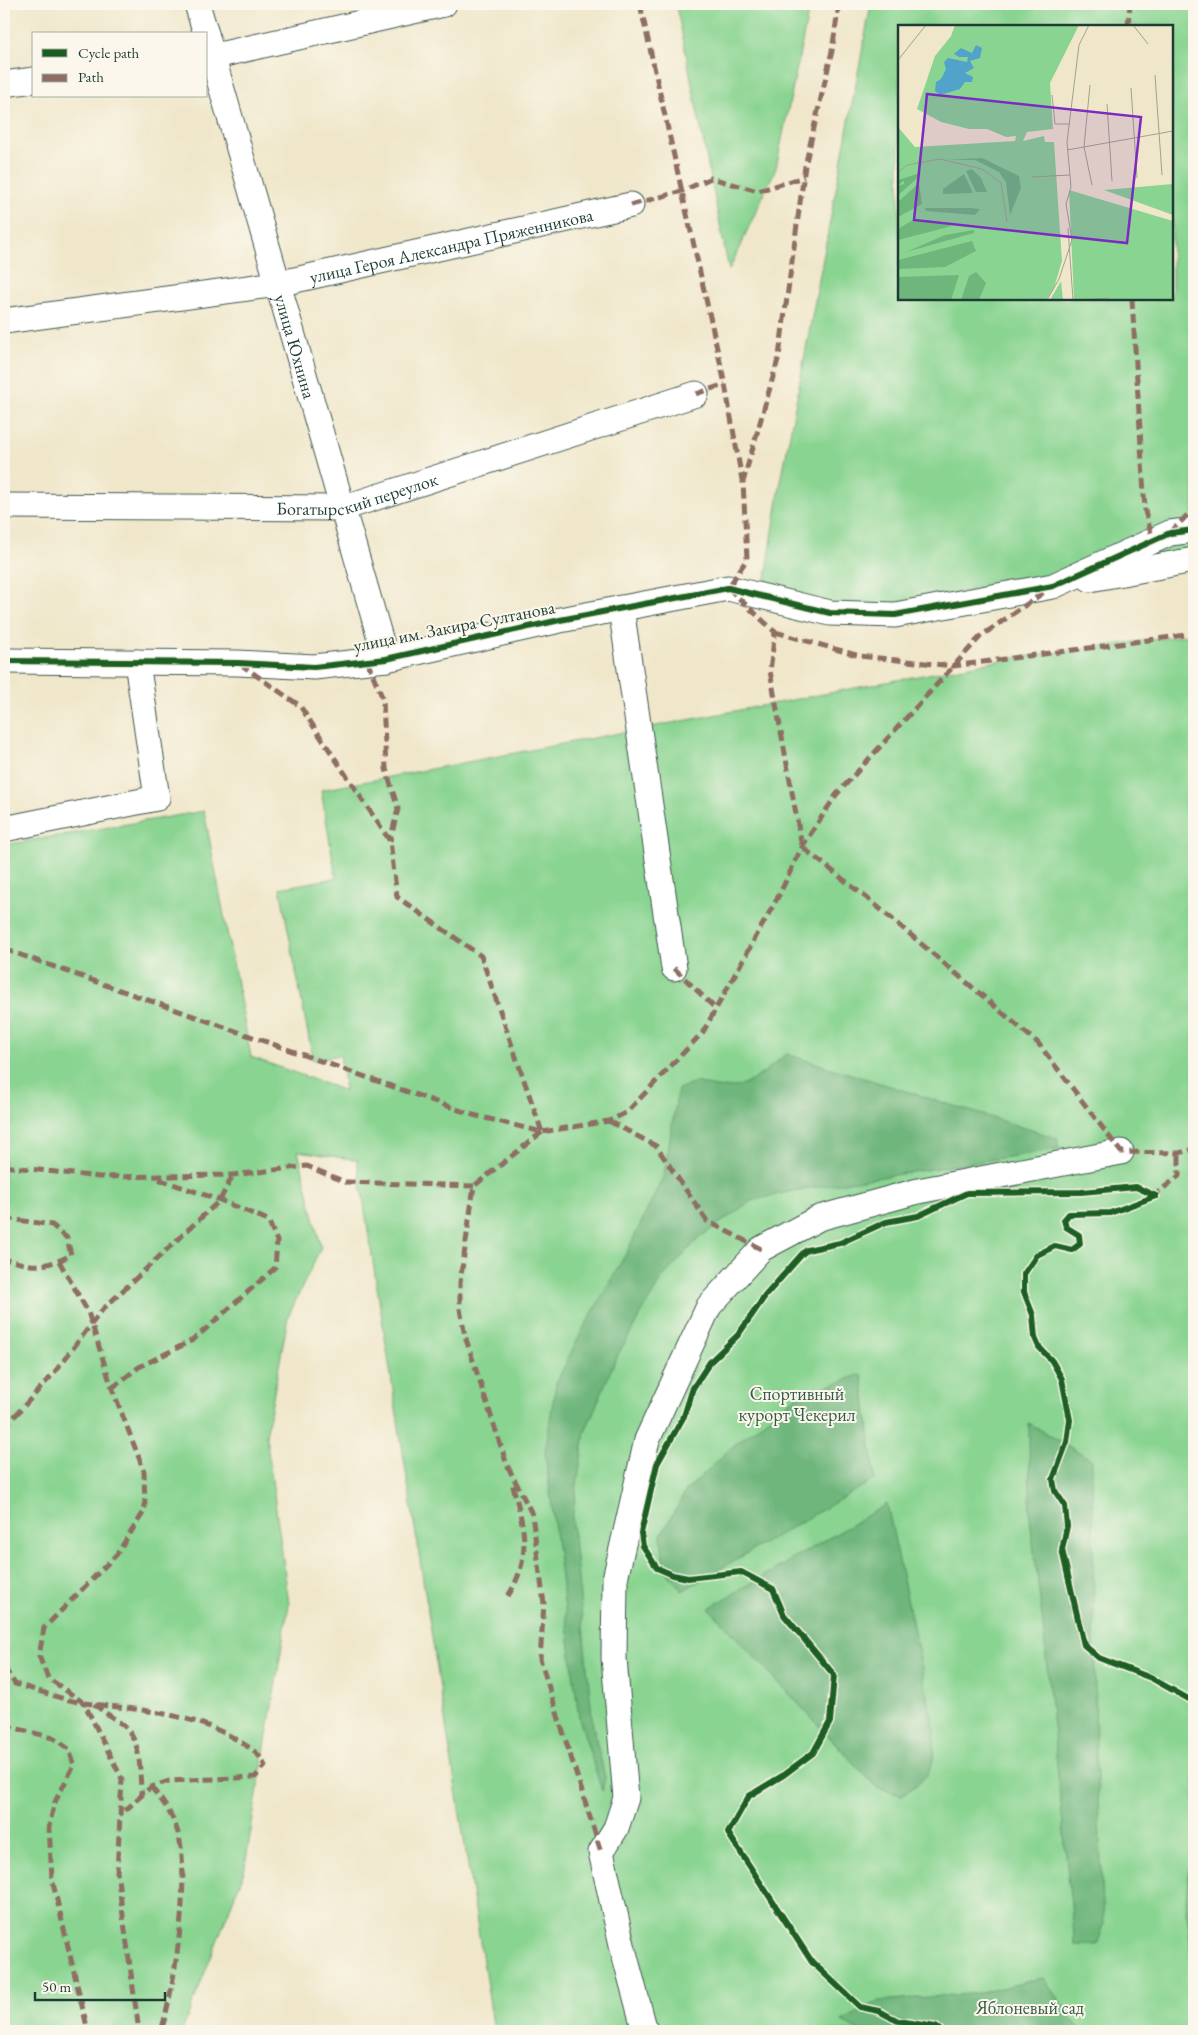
<svg xmlns="http://www.w3.org/2000/svg" width="1198" height="2035" viewBox="0 0 1198 2035" font-family="'EB Garamond',serif">
  <rect width="100%" height="100%" fill="#fbf7ec"/>
  <filter id="ink" filterUnits="userSpaceOnUse"><feTurbulence type="fractalNoise" baseFrequency=".02" numOctaves="2"/><feDisplacementMap in="SourceGraphic" scale="10" xChannelSelector="R" yChannelSelector="G"/><feConvolveMatrix kernelMatrix="1 2 1 2 8 2 1 2 1" color-interpolation-filters="sRGB"/></filter>
  <filter id="wash" filterUnits="userSpaceOnUse"><feTurbulence type="fractalNoise" baseFrequency=".0096" numOctaves="4" result="noise"/><feDisplacementMap in="SourceGraphic" scale="20" xChannelSelector="R" yChannelSelector="G"/><feGaussianBlur stdDeviation="1.12" result="paint"/><feColorMatrix in="noise" values="0 0 0 0 0 0 0 0 0 0 0 0 0 0 0 0 0 1.4 0 .05"/><feComposite in="paint" operator="in"/></filter>
  <g filter="url(#wash)">
    <rect width="100%" height="100%" fill="#f0e7cb"/>
    <!-- green -->
    <g fill="#89d491" stroke="#548862" fill-rule="evenodd">
      <path d="M676,4H810L776,168L729,270Z"/>
      <path d="M871,4H1194V551L796,622L762,604L779,492ZM899,26H1172V299H899Z"/>
      <path d="M1194,634V2031H494L357,1160L298,1151L321,1247L288,1317L266,1436L289,1604L244,1872L182,2031H4V845L204,811L251,1057L345,1091L340,1055L313,1060L280,888L336,878L321,790L1007,659Z"/>
    </g>
    <!-- forest -->
    <g fill="#6eb67b" stroke="#467a58">
      <path d="M786,1054L1057,1138L1059,1149L792,1191L751,1201L699,1238L662,1278L616,1358L585,1432L572,1518L593,1726L605,1778L602,1791L579,1718L545,1453L556,1383L582,1331L627,1252L664,1175L678,1089L696,1082C741,1097 753,1081 786,1054Z"/>
      <path d="M862,1374L875,1479L682,1591L664,1568L661,1535L686,1491L732,1447L794,1398Z"/>
      <path d="M1029,1423L1092,1460L1096,1756L1104,1925L1097,1945H1075L1042,1616L1030,1518Z"/>
      <path d="M887,1504L935,1730C934,1767 934,1776 901,1795L877,1788L709,1608Z"/>
      <path d="M1194,1826V1994L1186,1899Z"/>
      <path d="M1043,1978L1081,2031H859L842,2021L879,2001L980,1993Z"/>
    </g>
  </g>
  <g filter="url(#ink)">
    <g fill="none" stroke-linecap="round" stroke-linejoin="round">
      <defs>
        <g id="minor">
          <path d="M197,4L206,34"/>
          <path id="s1" d="M206,34L386,659"/>
          <path d="M206,58L444,4"/>
          <path d="M4,84L34,80"/>
          <path id="s2" d="M4,321L277,284L631,205"/>
          <path id="s3" d="M4,506L343,508L696,394"/>
          <path d="M1090,579L1194,560"/>
          <path d="M621,608L674,968"/>
          <path d="M4,661L238,663L314,667L386,659L560,620L728,588L830,613L895,615L1053,586L1170,533L1194,530"/>
          <path d="M4,829L157,798L137,662"/>
          <path d="M645,2031L623,1949L601,1852L616,1828L626,1798L614,1658L615,1579L647,1440L709,1306L761,1249L819,1218L918,1191L1121,1152"/>
        </g>
      </defs>
      <!-- minor casing -->
      <use href="#minor" stroke="#3e564b" stroke-width="27"/>
      <!-- minor -->
      <use href="#minor" stroke="#fff" stroke-width="25"/>
      <!-- quiet -->
      <g stroke="#8d6e63" stroke-width="5" stroke-dasharray="10 5" stroke-linecap="butt">
        <path d="M640,4L725,384L742,480"/>
        <path d="M839,4L832,51L805,166L779,356L743,482L747,559L728,588L775,632L770,671L802,847L872,902L1038,1043L1121,1152L1179,1153L1194,1149"/>
        <path d="M1128,26L1130,4"/>
        <path d="M631,205L682,191L711,178L758,191L804,177"/>
        <path d="M1132,299L1145,511L1153,540"/>
        <path d="M696,394L725,384"/>
        <path d="M1170,533L1194,508"/>
        <path d="M775,632L860,656L953,666L1194,634"/>
        <path d="M367,661L383,699L386,769L398,809L390,841"/>
        <path d="M240,664L300,706L390,841L397,897L481,956L542,1132"/>
        <path d="M4,949L473,1115L542,1132L609,1121L627,1112L703,1032L779,895L802,847L836,795L981,636L1047,590"/>
        <path d="M674,968L716,1009"/>
        <path d="M609,1121L656,1146L707,1221L761,1249"/>
        <path d="M542,1132L474,1186L460,1283V1309L465,1336L507,1465L532,1514L544,1604L540,1659L601,1852"/>
        <path d="M4,1166L99,1177L233,1175L307,1166L345,1182L474,1186"/>
        <path d="M1152,1197L1179,1176V1153"/>
        <path d="M4,1218L52,1225L67,1238L71,1255C43,1269 33,1267 4,1259"/>
        <path d="M59,1261L88,1312L112,1388L144,1471L145,1510L117,1554L44,1628L39,1656L48,1678L84,1703L122,1779L117,1872L139,2031"/>
        <path d="M112,1388L139,1367L193,1340L275,1268L277,1241L268,1220L220,1200L158,1179"/>
        <path d="M4,1428L54,1373L103,1309L220,1200L233,1175"/>
        <path d="M508,1596C533,1556 524,1526 512,1483"/>
        <path d="M4,1667L15,1684C38,1690 62,1700 85,1703C139,1710 190,1712 239,1741C251,1749 259,1752 265,1766L255,1777L169,1781L151,1787L120,1815"/>
        <path d="M94,1704C103,1712 114,1718 123,1725C144,1744 138,1771 142,1795"/>
        <path d="M4,1725L53,1738L69,1749L74,1765L55,1802L49,1826L52,1879L88,2031"/>
        <path d="M151,1787C163,1801 173,1815 178,1833C191,1877 175,1987 161,2031"/>
      </g>
      <defs>
        <g id="cycleway">
          <path d="M4,661L238,663L314,667L386,659L560,620L728,588L830,613L895,615L1053,586L1170,533L1194,530"/>
          <path d="M1156,1196L1110,1213L1069,1214L1064,1220L1066,1227L1079,1235L1080,1244L1072,1250L1055,1246L1037,1255L1024,1274V1292L1033,1315L1035,1338L1039,1347L1052,1361L1062,1379L1070,1420L1067,1442L1053,1479L1055,1491L1065,1506L1067,1526L1062,1550L1084,1645L1099,1658L1151,1678L1194,1702"/>
          <path d="M941,2031L936,2027L898,2021L879,2011L860,2007L812,1962L728,1833L749,1796L782,1776L813,1753L830,1722L834,1675L784,1615L773,1589L741,1572L688,1578L673,1575L657,1568L643,1546L641,1533L657,1464L684,1416L693,1388L710,1362L738,1335L765,1296L803,1253L807,1250L840,1243L886,1222L918,1216L967,1193L1081,1192L1136,1187L1156,1196"/>
        </g>
      </defs>
      <!-- cycleway casing -->
      <use href="#cycleway" stroke="#fbf7ec" stroke-width="9"/>
      <!-- cycleway -->
      <use href="#cycleway" stroke="#1b5e20" stroke-width="6"/>
    </g>
  </g>
  <g text-anchor="middle" dominant-baseline="central" stroke-width="4" stroke-linejoin="round" paint-order="stroke">
    <!-- street labels -->
    <g font-size="18" fill="#1f3d34" stroke="#fbf7ec">
      <text stroke="none"><textPath href="#s2" startOffset="454">улица Героя Александра Пряженникова</textPath></text>
      <text stroke="none"><textPath href="#s1" startOffset="325">улица Юхнина</textPath></text>
      <text stroke="none"><textPath href="#s3" startOffset="355">Богатырский переулок</textPath></text>
      <text transform="translate(454 626) rotate(-11)">улица им. Закира Султанова</text>
    </g>
    <!-- park labels -->
    <g font-size="18" fill="#345b47" stroke="#fbf7ec">
      <text x="797" y="1393">Спортивный<tspan x="797" dy="21">курорт Чекерил</tspan></text>
      <text x="1030" y="2007">Яблоневый сад</text>
    </g>
  </g>
  <!-- overview -->
  <g transform="translate(898 25)">
    <rect width="275" height="275" fill="#f0e7cb"/>
    <path d="M57,0H181L152,58L155,104L129,107L125,116L146,111L147,117H156L164,236L156,263L148,275H0V102L17,122L117,116L118,111L108,112L89,104H71L43,97L19,84L37,31L53,11ZM275,159V190L206,165ZM171,165L275,196V275H176ZM163,256L165,275H152Z" fill="#89d491"/>
    <path d="M84,133L121,151L123,163L112,190L108,157L101,147L77,135H48ZM74,144L83,153L89,167H78L68,146ZM19,149L23,150L0,170V161L6,159V156L1,159L0,155ZM66,149L75,168L45,169V164ZM21,158L24,179L0,192V177ZM27,183H72L82,184L77,190L28,186ZM15,195H30L54,201L0,215V204ZM76,205V208L8,227L47,210ZM74,216L78,226L47,242L0,244V235ZM78,247L88,258L81,275H63L71,251ZM61,250L53,275H0V252Z" fill="#6eb67b"/>
    <path d="M78,20L84,23L82,33L72,36L76,43L67,48L75,52L74,57H67L62,64L42,70L37,66L38,57L43,54L48,44L46,37L50,33L69,37L70,32H61L56,29L63,23L74,28Z" fill="#52a3cc"/>
    <path fill="none" stroke="#9ca38f" stroke-width="1" d="M235,0L250,19M0,35L28,0M257,50L264,150M192,60L186,122L194,160M233,63L239,153M154,70L157,99H172M209,79L214,156M169,125L275,106M0,147L9,140L42,134L84,144L103,158L109,197M134,152L172,150M170,203L175,275M149,275L161,254L174,215L168,179L173,162L169,117L181,20L191,0M181,275L211,273"/>
    <path fill="#7b2cbf" fill-opacity="0.15" stroke="#7b2cbf" stroke-width="2.5" d="M29,69L243,92L229,218L16,195Z"/>
    <rect width="275" height="275" fill="none" stroke="#1f3d34" stroke-width="2.5"/>
  </g>
  <!-- margin -->
  <rect width="1198" height="2035" fill="none" stroke="#fbf7ec" stroke-width="20"/>
  <!-- legend -->
  <rect x="32" y="32" width="175" height="65" fill="#fbf7ec" stroke="#a3ada2"/>
  <rect x="42" y="49" width="25" height="8" fill="#1b5e20" stroke="#a3ada2"/>
  <text x="78" y="58" font-size="15" fill="#1f3d34">Cycle path</text>
  <rect x="42" y="74" width="25" height="8" fill="#8d6e63" stroke="#a3ada2"/>
  <text x="78" y="82" font-size="15" fill="#1f3d34">Path</text>
  <!-- scale -->
  <path d="M35 1992v8h130v-8" fill="none" stroke="#1f3d34" stroke-width="2.5"/>
  <text x="42" y="1992" font-size="15" fill="#1f3d34" stroke="#fbf7ec" stroke-width="4" paint-order="stroke">50 m</text>
</svg>
